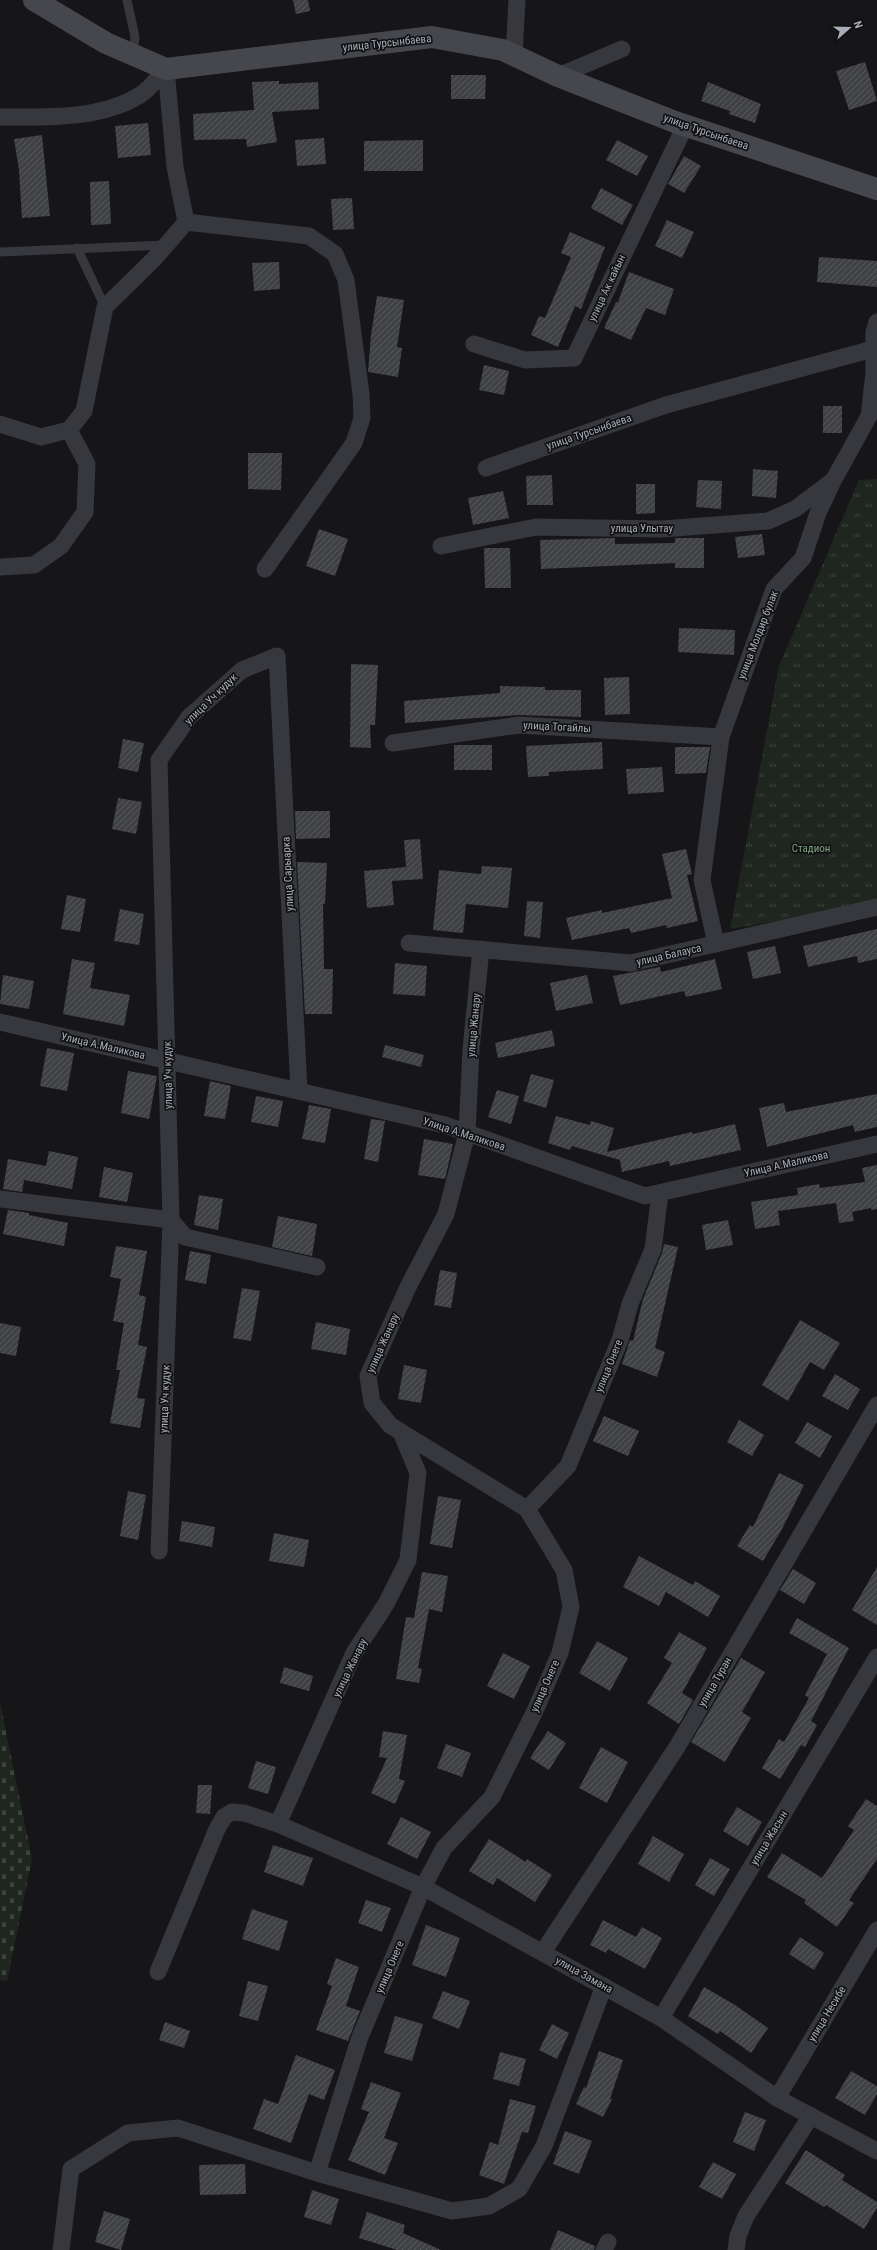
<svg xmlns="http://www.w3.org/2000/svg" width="877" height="2250" viewBox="0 0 877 2250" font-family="'Roboto Condensed',sans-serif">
  <defs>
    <pattern id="cemetery-stones" width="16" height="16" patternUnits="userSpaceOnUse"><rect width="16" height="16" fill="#1e261f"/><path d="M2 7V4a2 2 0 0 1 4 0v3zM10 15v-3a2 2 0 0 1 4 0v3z" fill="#3c433d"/></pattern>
    <pattern id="park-tufts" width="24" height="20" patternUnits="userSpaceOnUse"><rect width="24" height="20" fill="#1e261f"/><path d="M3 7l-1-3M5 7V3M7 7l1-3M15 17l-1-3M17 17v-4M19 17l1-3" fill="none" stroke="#3c433d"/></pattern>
    <pattern id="building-hatch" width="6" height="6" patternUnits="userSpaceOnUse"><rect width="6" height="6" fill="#404145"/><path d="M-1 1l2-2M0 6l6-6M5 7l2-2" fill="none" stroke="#595a5e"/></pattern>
  </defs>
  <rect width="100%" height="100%" fill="#161618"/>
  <!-- cemetery -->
  <path fill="url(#cemetery-stones)" d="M0,1703L32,1859L7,1981L0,1980Z"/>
  <!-- park -->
  <path fill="url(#park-tufts)" d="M877,479V904L730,929L779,666L859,480Z"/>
  <!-- building -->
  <g fill="url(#building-hatch)">
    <path d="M293,0H308L310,11L296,14Z"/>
    <path d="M865,62L877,101L849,110L836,71Z"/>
    <path d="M451,75H486L485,99H451Z"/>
    <path d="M279,81V84L318,82L319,109L272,112L277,142L247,147L246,139L194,140L193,114L254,110L252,82Z"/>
    <path d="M708,82L761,104L755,123L729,114L730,111L701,101Z"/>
    <path d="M148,123L151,155L118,158L115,126Z"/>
    <path d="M42,135L50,216L22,218L19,170L14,139Z"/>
    <path d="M324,138L326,164L297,166L295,140Z"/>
    <path d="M423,140V171H364V141Z"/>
    <path d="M617,140L648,156L637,176L606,160Z"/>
    <path d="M684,156L701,166L684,193L668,184Z"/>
    <path d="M109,181L111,224L91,225L90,182Z"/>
    <path d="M601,188L633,205L622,225L591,208Z"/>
    <path d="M352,198L354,229L333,230L331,199Z"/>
    <path d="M667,220L694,232L682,258L655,246Z"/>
    <path d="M570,232L605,247L581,309L575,306L558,347L531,335L539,316L545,318L571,257L561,253Z"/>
    <path d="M819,257L877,261V287L817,282Z"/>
    <path d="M279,262L280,289L254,291L252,263Z"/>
    <path d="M629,272L674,289L665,315L646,308L631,340L604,328L616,302H618Z"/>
    <path d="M377,296L404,300L397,347L402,348L398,377L368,372L371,335Z"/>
    <path d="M484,365L509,371L504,395L479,390Z"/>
    <rect x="823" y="406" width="19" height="27"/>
    <path d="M248,453H282L281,490L248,489Z"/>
    <path d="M753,469L778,471L776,498L752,496Z"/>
    <path d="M552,475L553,505H527L526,476Z"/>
    <path d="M698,480L722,481L721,509L696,507Z"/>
    <path d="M636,484H655V513L636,514Z"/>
    <path d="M503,491L509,518L473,525L468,498Z"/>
    <path d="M319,529L348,539L335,576L306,566Z"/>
    <path d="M762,534L765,555L738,558L735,537Z"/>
    <path d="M615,538V544L675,543V538H704V568H675V563L541,569L540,540Z"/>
    <path d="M484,548H510L511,588H485Z"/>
    <path d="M679,628L735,630L734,655L678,652Z"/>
    <path d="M351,664L378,665L375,725H370L371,748L350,747Z"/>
    <path d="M629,677L630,714L605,715L604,678Z"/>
    <path d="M500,686L545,687V690H581V717L519,715L405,723L404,701L500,693Z"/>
    <path d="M123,739L144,743L138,772L118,768Z"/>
    <path d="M602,742L603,769L549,772V776L528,777L526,746Z"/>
    <rect x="454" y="745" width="38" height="25"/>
    <path d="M675,747H710L706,773L675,774Z"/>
    <path d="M662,767L664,792L628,794L626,769Z"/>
    <path d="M118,798L142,802L136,834L112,829Z"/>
    <path d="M295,811H330V838L296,839Z"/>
    <path d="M420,839L423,879L392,881L394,905L367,908L364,871L406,867L404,840Z"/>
    <path d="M686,849L692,874L687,875L698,921L667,928L666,925L631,933L629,928L572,940L566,918L602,910V913L672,898L662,854Z"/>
    <path d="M297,862L327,863L325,904H323L324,969H333L332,1014H305Z"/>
    <path d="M482,866L512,868L508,908L466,904L463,933L433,930L439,870L481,874Z"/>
    <path d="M67,895L86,899L80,932L61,929Z"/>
    <path d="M527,901L543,902L540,938L524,936Z"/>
    <path d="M120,909L144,914L139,945L114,941Z"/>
    <path d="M877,929V959L858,963L857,956L808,967L803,946Z"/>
    <path d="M775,946L781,973L753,979L747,952Z"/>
    <path d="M72,959L95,963L90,988L130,995L124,1026L63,1014Z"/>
    <path d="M715,959L722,989L686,997L684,991L620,1005L613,976L660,967L661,972Z"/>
    <path d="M395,963L427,966L425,996L393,994Z"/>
    <path d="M3,975L34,981L29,1009L0,1004Z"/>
    <path d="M587,975L593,1003L556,1011L550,983Z"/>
    <path d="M552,1030L555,1046L498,1058L495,1043Z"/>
    <path d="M385,1045L424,1055L421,1067L382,1057Z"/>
    <path d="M47,1048L74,1053L67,1091L40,1086Z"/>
    <path d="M128,1071L157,1076L149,1119L121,1113Z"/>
    <path d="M531,1074L554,1080L546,1108L523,1101Z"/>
    <path d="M210,1081L231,1086L225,1119L204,1116Z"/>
    <path d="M497,1090L519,1096L511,1124L488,1117Z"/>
    <path d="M877,1094V1127L855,1132L853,1125L767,1147L759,1108L784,1103L786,1112Z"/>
    <path d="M256,1096L283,1101L278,1127L251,1122Z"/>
    <path d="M309,1105L331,1109L325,1143L302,1139Z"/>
    <path d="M556,1116L590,1125L591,1121L614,1128L607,1152L692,1132L693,1134L735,1124L741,1150L670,1166L669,1161L622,1172L620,1160L572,1146L570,1150L548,1143Z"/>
    <path d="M371,1119L385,1121L378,1162L364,1159Z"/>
    <path d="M424,1139L453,1144L445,1179L418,1175Z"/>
    <path d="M49,1151L78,1157L72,1189L24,1180L22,1192L3,1189L8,1159L46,1166Z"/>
    <path d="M877,1165V1209L871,1210V1208L852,1212L854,1221L839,1223L836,1203L778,1211L780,1225L755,1229L751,1202L798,1195L797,1188L819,1184L820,1188L865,1182L862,1168Z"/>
    <path d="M104,1167L133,1173L127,1202L99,1197Z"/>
    <path d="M199,1195L223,1199L218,1230L194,1225Z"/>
    <path d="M8,1210L29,1213V1215L68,1223L64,1246L3,1234Z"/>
    <path d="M278,1216L317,1224L312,1256L272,1247Z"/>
    <path d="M728,1220L733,1245L706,1250L702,1225Z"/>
    <path d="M664,1244L678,1247L655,1348L665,1352L657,1377L622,1364L630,1340L633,1341L643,1299L662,1253Z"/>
    <path d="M116,1246L147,1251L139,1295L146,1297L138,1345L147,1347L137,1398L145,1399L140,1428L110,1423L120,1370H116L124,1323L113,1321L121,1279L110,1277Z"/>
    <path d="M190,1251L211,1255L206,1284L185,1280Z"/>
    <path d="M440,1270L457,1273L451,1308L434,1305Z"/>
    <path d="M242,1288L260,1291L251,1341L233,1338Z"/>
    <path d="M800,1320L840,1343L824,1370L810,1362L788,1401L762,1385Z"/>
    <path d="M316,1322L350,1329L346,1355L311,1349Z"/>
    <path d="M0,1323L21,1327L16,1356L0,1353Z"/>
    <path d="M404,1365L427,1370L421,1403L398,1399Z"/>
    <path d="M835,1374L860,1389L848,1410L822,1396Z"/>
    <path d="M604,1416L639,1431L628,1456L593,1441Z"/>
    <path d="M739,1420L764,1435L752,1456L727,1442Z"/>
    <path d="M807,1422L832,1436L820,1458L795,1443Z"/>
    <path d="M779,1473L804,1485L782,1529L763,1561L737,1546L750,1525L753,1527Z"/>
    <path d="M128,1491L146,1495L138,1540L120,1536Z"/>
    <path d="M438,1496L461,1500L452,1548L430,1544Z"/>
    <path d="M182,1521L215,1527L212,1547L179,1541Z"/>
    <path d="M274,1533L309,1540L304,1567L269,1561Z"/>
    <path d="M639,1556L693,1585L695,1581L720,1596L708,1617L666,1592L659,1606L623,1587Z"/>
    <path d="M877,1567V1625L852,1610Z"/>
    <path d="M793,1569L816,1583L804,1604L780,1590Z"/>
    <path d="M422,1572L448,1576L442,1612L429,1609L418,1668L422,1669L419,1683L396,1679L406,1617L414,1618Z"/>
    <path d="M797,1618L849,1648L811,1721L817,1725L805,1747L801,1745L780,1779L762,1768L779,1739L784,1742L809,1698L805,1695L827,1654L789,1633Z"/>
    <path d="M679,1632L707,1648L682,1693L693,1700L679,1724L647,1703L672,1663L664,1658Z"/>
    <path d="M597,1641L628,1658L610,1691L579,1673Z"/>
    <path d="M503,1653L530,1666L514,1699L487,1686Z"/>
    <path d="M741,1658L765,1672L742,1712L751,1718L725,1762L691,1742Z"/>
    <path d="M284,1667L313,1676L309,1691L280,1683Z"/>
    <path d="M383,1731L407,1735L399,1779L405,1781L395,1804L371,1793L387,1758L379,1757Z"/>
    <path d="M548,1731L566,1743L549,1770L530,1758Z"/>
    <path d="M446,1744L471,1753L462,1777L437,1768Z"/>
    <path d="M601,1747L628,1762L607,1803L579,1788Z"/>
    <path d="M256,1761L276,1767L268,1794L248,1788Z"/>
    <path d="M198,1785H212L210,1814L196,1813Z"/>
    <path d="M866,1799L877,1806V1859L849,1900L854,1903L837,1927L804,1903L806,1900L767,1877L782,1853L822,1878L854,1830L848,1826Z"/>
    <path d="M737,1807L762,1822L748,1846L723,1831Z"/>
    <path d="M401,1817L431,1832L417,1859L387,1844Z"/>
    <path d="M653,1836L684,1854L669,1882L638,1864Z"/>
    <path d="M489,1839L526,1862L527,1859L552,1875L535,1902L497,1878L493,1885L469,1871Z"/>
    <path d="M273,1845L313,1858L303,1886L264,1872Z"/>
    <path d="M710,1858L730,1869L714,1896L695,1885Z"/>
    <path d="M366,1900L391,1908L382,1932L358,1923Z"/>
    <path d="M252,1909L288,1921L279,1951L242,1939Z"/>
    <path d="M603,1920L636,1937L642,1927L662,1938L645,1969L608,1949L606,1953L590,1945Z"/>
    <path d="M426,1925L460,1938L446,1977L412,1965Z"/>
    <path d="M800,1937L824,1953L814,1970L789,1954Z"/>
    <path d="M336,1958L359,1967L346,2006L360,2011L348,2041L316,2030L332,1986L327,1984Z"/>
    <path d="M248,1981L268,1986L258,2021L239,2016Z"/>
    <path d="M704,1987L735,2005L768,2028L751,2053L720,2031L718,2034L688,2016Z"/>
    <path d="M443,1991L470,2001L459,2029L432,2018Z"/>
    <path d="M395,2016L423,2024L412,2061L384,2053Z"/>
    <path d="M165,2022L190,2031L184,2048L159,2040Z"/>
    <path d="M552,2024L569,2033L557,2059L539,2050Z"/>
    <path d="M599,2051L623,2060L610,2099H612L603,2117L576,2104L584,2087L586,2088Z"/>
    <path d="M500,2052L526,2059L519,2086L493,2079Z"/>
    <path d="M296,2055L335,2070L324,2100L309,2094L291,2143L253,2129L264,2099L278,2104Z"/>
    <path d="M851,2071L877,2086V2094L865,2115L835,2098Z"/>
    <path d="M371,2082L401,2093L384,2138L398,2143L385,2175L348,2160L369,2112L361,2109Z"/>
    <path d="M510,2099L536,2106L528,2133L522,2132L504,2184L479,2175L490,2142L498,2145Z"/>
    <path d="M745,2112L766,2120L754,2151L733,2142Z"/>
    <path d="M565,2131L592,2141L579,2174L553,2164Z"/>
    <path d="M806,2150L845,2175L842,2180L877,2202V2208L864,2229L826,2205L824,2207L785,2183Z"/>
    <path d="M713,2162L736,2174L722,2199L699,2187Z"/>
    <path d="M245,2164L246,2194L200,2195L199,2165Z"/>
    <path d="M312,2190L339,2199L331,2225L304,2217Z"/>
    <path d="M104,2211L130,2219L121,2250L95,2242Z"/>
    <path d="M367,2212L405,2225L403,2233L441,2250H397L359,2238Z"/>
    <path d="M558,2230L595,2246L594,2250H550Z"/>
  </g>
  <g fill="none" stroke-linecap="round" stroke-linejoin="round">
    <!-- lane -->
    <g stroke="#37383d" stroke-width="9">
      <path d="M127,0L135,37L133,55"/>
      <path d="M77,248L105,307"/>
      <path d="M0,252L166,245"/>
    </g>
    <!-- street -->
    <g stroke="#37383d" stroke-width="17">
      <path d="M514,55L517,0"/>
      <path d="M558,76L622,49"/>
      <path d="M0,117C46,117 100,120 140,95C150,89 158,77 166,69"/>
      <path d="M186,222L309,236L335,254L346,280L361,394L362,418L354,443L265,569"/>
      <path d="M474,344L525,360L574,358L685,126"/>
      <path d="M0,424L41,437L69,430L84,411L105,307L155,258L186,222L175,167L166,69"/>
      <path d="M486,468L666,405L877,348"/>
      <path d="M441,546L536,527L662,529L768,521L795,509L831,482"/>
      <path d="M0,567L34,565L61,546L85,512L87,464L69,430"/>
      <path d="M393,743L519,725L721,737"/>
      <path d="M409,943L631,963L877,907"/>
      <path d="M716,944L702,880L721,737L774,589L803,558L818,513L833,481L869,416L874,373V332L877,322"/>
      <path d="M0,1022L445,1125L645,1196L877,1144"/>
      <path d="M0,1199L171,1220L185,1237L317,1267"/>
      <path d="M401,1432L527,1509"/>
      <path d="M159,1551L171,1220L159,760L189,717L242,670L277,656L299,1091"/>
      <path d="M278,1824L354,1653L386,1604L408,1560L418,1473L401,1432L390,1425L372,1403L368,1376L408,1287L446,1214L467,1133L471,1049L481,949"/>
      <path d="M543,1952L677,1747L877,1405"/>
      <path d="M158,1972L217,1829L224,1817L232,1812L244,1813L278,1824L423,1887L661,2018L777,2098L877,2151"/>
      <path d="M661,2018L877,1657"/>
      <path d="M777,2098L877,1930"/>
      <path d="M317,2173L360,2037L423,1887L444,1848L492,1797L535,1711L560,1653L571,1607L564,1570L527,1509L568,1466L620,1340L630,1304L653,1249L660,1193"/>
      <path d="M61,2250L71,2169L128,2133L178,2128L317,2173L452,2211L489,2206L519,2189L544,2146L604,1986"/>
      <path d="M604,2250L608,2242"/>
      <path d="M736,2250L738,2236L746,2216L811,2116"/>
    </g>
    <!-- secondary -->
    <path stroke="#45474d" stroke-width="22" d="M34,0L106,43L166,69L432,37L503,50L558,76L675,122L877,189"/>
  </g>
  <g text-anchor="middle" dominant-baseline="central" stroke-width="3.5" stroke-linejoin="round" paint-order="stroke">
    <!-- street labels -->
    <g font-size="11" fill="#a8adb8" stroke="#111113">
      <text transform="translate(387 43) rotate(-6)">улица Турсынбаева</text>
      <text transform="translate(706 132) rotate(19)">улица Турсынбаева</text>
      <text transform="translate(607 288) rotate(-65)">улица Ак кайын</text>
      <text transform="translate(589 432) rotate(-19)">улица Турсынбаева</text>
      <text x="642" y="528">улица Улытау</text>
      <text transform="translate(758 635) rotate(-69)">улица Молдир булак</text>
      <text transform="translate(211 699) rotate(-44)">улица Уч кудук</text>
      <text transform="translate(557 727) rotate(3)">улица Тогайлы</text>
      <text transform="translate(288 874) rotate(-93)">улица Сарыарка</text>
      <text transform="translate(669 955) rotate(-13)">улица Балауса</text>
      <text transform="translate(474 1025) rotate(-85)">улица Жанару</text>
      <text transform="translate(103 1046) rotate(13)">Улица А.Маликова</text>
      <text transform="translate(168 1075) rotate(-91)">улица Уч кудук</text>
      <text transform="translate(464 1134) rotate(18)">Улица А.Маликова</text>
      <text transform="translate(786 1164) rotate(-13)">Улица А.Маликова</text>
      <text transform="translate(383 1343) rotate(-66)">улица Жанару</text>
      <text transform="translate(609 1366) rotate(-68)">улица Онеге</text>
      <text transform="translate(165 1399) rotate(-88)">улица Уч кудук</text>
      <text transform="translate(350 1668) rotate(-64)">улица Жанару</text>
      <text transform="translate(715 1682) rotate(-60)">улица Туран</text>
      <text transform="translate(545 1686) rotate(-66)">улица Онеге</text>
      <text transform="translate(769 1838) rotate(-59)">улица Жасын</text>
      <text transform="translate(390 1967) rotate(-67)">улица Онеге</text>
      <text transform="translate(584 1975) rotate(29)">улица Замана</text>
      <text transform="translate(827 2014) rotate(-59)">улица Несибе</text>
    </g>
    <!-- park labels -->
    <g font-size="11" fill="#7fa381" stroke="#111113">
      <text x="811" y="848">Стадион</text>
    </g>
  </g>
  <!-- north arrow -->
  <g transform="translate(849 28) rotate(70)" stroke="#111113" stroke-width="3" paint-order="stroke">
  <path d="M0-3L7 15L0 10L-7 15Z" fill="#a8adb8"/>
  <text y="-6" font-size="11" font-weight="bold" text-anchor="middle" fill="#a8adb8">N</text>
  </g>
</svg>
